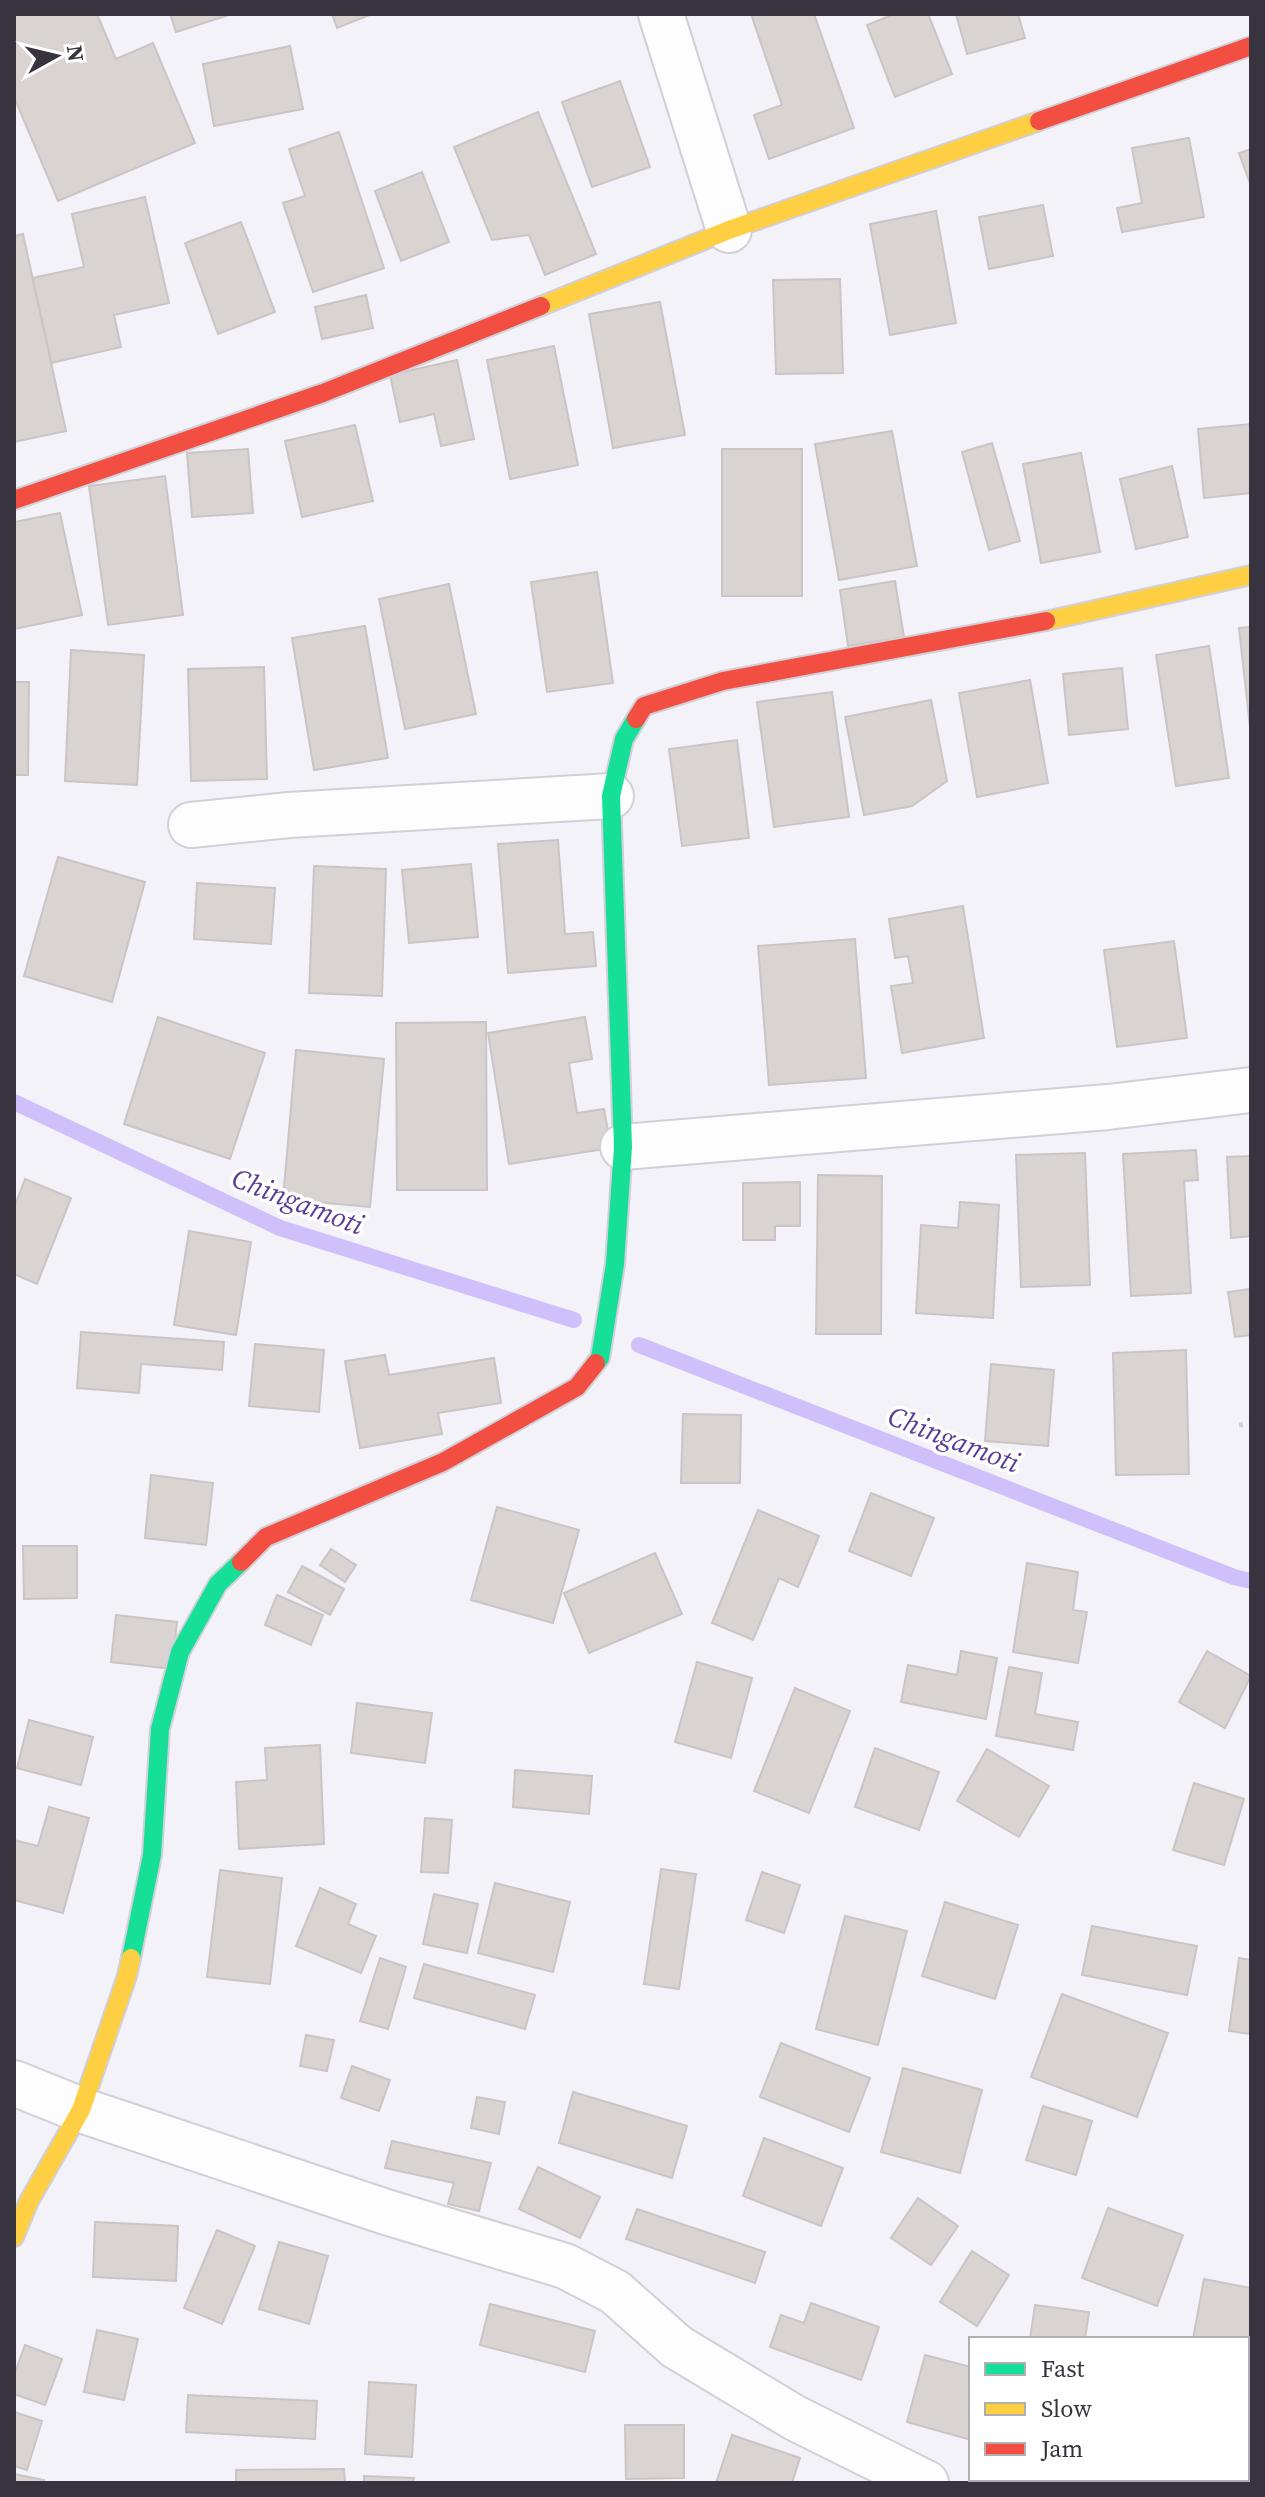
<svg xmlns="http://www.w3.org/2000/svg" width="1265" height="2497" viewBox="0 0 1265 2497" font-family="'Source Serif 4',serif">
  <rect width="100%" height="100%" fill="#f3f2f9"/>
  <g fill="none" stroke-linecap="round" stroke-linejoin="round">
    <!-- stream -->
    <g stroke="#cfc0fc" stroke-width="16">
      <path d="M14,1102L280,1228L574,1320"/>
      <path d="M639,1345L1234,1577L1251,1581"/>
    </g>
  </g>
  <!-- building -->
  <g fill="#d9d4d2" stroke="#cac5c4" stroke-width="2">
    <path d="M14,14H97L116,59L153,43L195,143L58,201L14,97Z"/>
    <path d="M170,14H232L176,32Z"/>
    <path d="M332,14H372L337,28Z"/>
    <path d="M751,14H814L854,128L769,159L754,115L782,105Z"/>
    <path d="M894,14H928L952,74L895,97L867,25Z"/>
    <path d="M956,14H1018L1025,38L967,54Z"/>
    <path d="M290,46L303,109L214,126L203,64Z"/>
    <path d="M620,81L650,167L592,187L562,102Z"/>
    <path d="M538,112L596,254L545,275L529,235L492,240L454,147Z"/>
    <path d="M339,132L384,268L313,292L283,203L305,196L289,149Z"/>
    <path d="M1189,138L1204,217L1122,232L1117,208L1142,203L1132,148Z"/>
    <path d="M1251,149V186L1239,153Z"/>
    <path d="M422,172L449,242L401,261L375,191Z"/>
    <path d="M145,197L169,303L114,315L121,347L51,363L32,278L84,267L72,214Z"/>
    <path d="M1043,205L1053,256L989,269L979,217Z"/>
    <path d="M936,211L956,323L890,335L870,224Z"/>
    <path d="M241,222L275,312L218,334L185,243Z"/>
    <path d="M23,234L66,431L14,442V236Z"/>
    <path d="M840,279L843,373L776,374L773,280Z"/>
    <path d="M366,295L373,328L322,339L315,307Z"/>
    <path d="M660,302L685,435L613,448L589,314Z"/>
    <path d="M554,346L578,465L510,479L487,360Z"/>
    <path d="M457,360L474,439L441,446L434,414L400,422L390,375Z"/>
    <path d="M1251,424V493L1204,498L1198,429Z"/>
    <path d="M355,425L373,501L302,517L285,441Z"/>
    <path d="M892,431L917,566L839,580L815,444Z"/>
    <path d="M992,443L1020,541L989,550L962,452Z"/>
    <path d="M248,449L253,513L192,517L187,453Z"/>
    <rect x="722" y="449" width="80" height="147"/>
    <path d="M1081,453L1100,552L1041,563L1023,464Z"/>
    <path d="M1172,466L1188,537L1136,549L1120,479Z"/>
    <path d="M165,476L183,615L108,625L89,486Z"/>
    <path d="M60,513L82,615L14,629V522Z"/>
    <path d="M597,572L613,683L547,692L531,582Z"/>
    <path d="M895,581L904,637L848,646L840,590Z"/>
    <path d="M449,584L476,714L405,729L379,599Z"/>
    <path d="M365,626L388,758L314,770L292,638Z"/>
    <path d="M1251,627V736L1239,628Z"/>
    <path d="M1209,646L1229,778L1176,786L1156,655Z"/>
    <path d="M71,650L144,655L137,785L65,781Z"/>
    <path d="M264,667L267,779L191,781L188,669Z"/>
    <path d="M1122,668L1128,729L1069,735L1063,674Z"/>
    <path d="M1030,680L1048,783L977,797L959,693Z"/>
    <path d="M14,682H29L28,775H14Z"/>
    <path d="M832,692L849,817L774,827L757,702Z"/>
    <path d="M931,700L947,781L912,806L864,815L845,717Z"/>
    <path d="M737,740L749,838L682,846L669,749Z"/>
    <path d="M558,840L565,934L593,932L596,966L508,973L498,844Z"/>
    <path d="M58,857L145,882L112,1002L24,976Z"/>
    <path d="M471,864L478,937L409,943L402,870Z"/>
    <path d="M314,866L386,869L382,996L309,993Z"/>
    <path d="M197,883L275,888L271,944L194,939Z"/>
    <path d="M963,906L984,1038L902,1053L891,986L913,983L908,956L895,958L889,919Z"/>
    <path d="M855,939L866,1078L769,1085L758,946Z"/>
    <path d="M1174,941L1187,1038L1117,1047L1104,950Z"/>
    <path d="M158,1017L265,1053L230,1159L124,1124Z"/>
    <path d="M585,1017L592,1059L569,1063L577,1113L604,1109L611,1148L509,1164L488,1033Z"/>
    <path d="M486,1022L487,1190H397L396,1023Z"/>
    <path d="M296,1050L384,1059L370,1207L283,1199Z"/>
    <path d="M1196,1150L1198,1180L1184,1181L1191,1293L1131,1296L1123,1154Z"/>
    <path d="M1085,1153L1090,1285L1021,1287L1016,1155Z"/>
    <path d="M1251,1156V1236L1231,1238L1227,1157Z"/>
    <path d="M818,1175L882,1176L881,1334H816Z"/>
    <path d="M25,1179L71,1198L37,1284L14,1274V1208Z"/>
    <path d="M800,1182V1226H775V1240H743V1183Z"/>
    <path d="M960,1202L999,1205L993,1318L916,1313L921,1225L958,1228Z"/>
    <path d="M189,1231L251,1242L236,1335L174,1325Z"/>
    <path d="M1251,1289V1335L1235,1337L1228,1292Z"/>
    <path d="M81,1332L224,1342L222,1370L141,1364L139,1393L77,1388Z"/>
    <path d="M255,1344L324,1350L319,1412L249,1406Z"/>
    <path d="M1186,1350L1189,1474L1116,1475L1113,1353Z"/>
    <path d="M385,1355L389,1375L494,1358L501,1403L438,1413L442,1434L360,1448L345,1361Z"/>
    <path d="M991,1364L1054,1370L1048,1446L985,1441Z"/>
    <path d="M683,1414L741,1415L740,1483H681Z"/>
    <path d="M151,1475L213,1483L206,1545L145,1538Z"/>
    <path d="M871,1493L934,1518L911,1576L849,1551Z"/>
    <path d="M497,1507L579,1530L553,1623L471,1600Z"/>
    <path d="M758,1510L819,1536L798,1587L779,1578L753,1640L712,1623Z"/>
    <path d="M23,1546H77V1598L24,1599Z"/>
    <path d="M331,1549L356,1565L345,1582L320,1565Z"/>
    <path d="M655,1553L682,1614L589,1653L564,1593Z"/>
    <path d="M1027,1563L1078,1572L1073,1610L1087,1612L1078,1663L1013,1652Z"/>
    <path d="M302,1566L344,1589L330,1615L288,1592Z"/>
    <path d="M277,1595L323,1615L311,1645L265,1625Z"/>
    <path d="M116,1615L177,1622L172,1669L111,1662Z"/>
    <path d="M961,1651L997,1658L986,1719L901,1702L908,1665L957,1675Z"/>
    <path d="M1207,1651L1251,1676L1225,1728L1179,1702Z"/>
    <path d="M697,1662L752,1678L731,1758L675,1742Z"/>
    <path d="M1009,1667L1042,1673L1035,1714L1078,1722L1073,1750L996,1736Z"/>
    <path d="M795,1688L850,1711L809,1813L754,1791Z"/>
    <path d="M357,1703L432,1713L425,1763L351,1753Z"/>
    <path d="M29,1720L93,1737L81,1785L17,1768Z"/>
    <path d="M320,1745L324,1844L239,1849L236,1782L267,1780L265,1748Z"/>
    <path d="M875,1748L939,1772L919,1830L855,1807Z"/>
    <path d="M987,1749L1049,1786L1019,1837L957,1801Z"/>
    <path d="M515,1770L592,1776L589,1814L513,1807Z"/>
    <path d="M1194,1783L1244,1799L1224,1865L1173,1850Z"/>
    <path d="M49,1807L89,1818L63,1913L14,1900V1840L38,1846Z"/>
    <path d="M425,1818L452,1820L448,1873L421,1872Z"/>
    <path d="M661,1869L696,1874L679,1989L644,1984Z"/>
    <path d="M220,1870L282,1878L270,1984L207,1977Z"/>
    <path d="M762,1872L800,1885L784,1933L746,1920Z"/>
    <path d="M495,1883L570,1902L553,1972L478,1953Z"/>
    <path d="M320,1888L356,1904L348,1924L376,1936L361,1973L296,1946Z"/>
    <path d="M434,1894L478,1904L467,1953L423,1944Z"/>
    <path d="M945,1902L1018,1925L995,1999L922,1976Z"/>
    <path d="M845,1916L907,1931L878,2045L816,2029Z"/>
    <path d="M1092,1926L1197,1946L1187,1995L1082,1975Z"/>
    <path d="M380,1958L406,1967L388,2029L360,2021Z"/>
    <path d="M1239,1958L1251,1960V2034L1229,2031Z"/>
    <path d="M424,1964L535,1995L525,2029L414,1998Z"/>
    <path d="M1062,1994L1168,2033L1137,2117L1031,2077Z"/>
    <path d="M306,2035L334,2040L327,2071L300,2066Z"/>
    <path d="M781,2043L870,2078L849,2132L760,2097Z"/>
    <path d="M352,2066L390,2080L379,2111L341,2098Z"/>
    <path d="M903,2068L982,2090L960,2173L881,2152Z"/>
    <path d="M573,2092L687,2126L672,2178L559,2143Z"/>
    <path d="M477,2097L505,2102L499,2134L471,2128Z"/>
    <path d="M1043,2106L1092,2121L1076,2175L1026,2160Z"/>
    <path d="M764,2138L843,2168L821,2226L743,2196Z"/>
    <path d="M392,2141L491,2163L479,2211L448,2204L454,2183L385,2168Z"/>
    <path d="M538,2167L600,2197L580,2238L519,2209Z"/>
    <path d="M918,2198L958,2226L931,2265L891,2238Z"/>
    <path d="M1108,2208L1183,2235L1157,2306L1082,2278Z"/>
    <path d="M637,2209L765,2252L755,2283L626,2239Z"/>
    <path d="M95,2222L178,2226L176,2281L93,2277Z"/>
    <path d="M217,2230L255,2246L222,2324L184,2308Z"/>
    <path d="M279,2242L328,2256L309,2324L259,2309Z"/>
    <path d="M972,2251L1009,2275L977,2326L940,2302Z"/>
    <path d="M1204,2279L1251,2288V2364L1247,2363V2339H1193Z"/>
    <path d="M811,2303L879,2327L861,2380L770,2347L781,2315L804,2323Z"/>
    <path d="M490,2304L595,2331L585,2372L480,2345Z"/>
    <path d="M1035,2305L1089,2312L1085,2339H1030Z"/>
    <path d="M97,2330L138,2339L124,2400L84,2392Z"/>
    <path d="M25,2345L62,2359L45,2405L14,2394V2375Z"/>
    <path d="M925,2355L971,2367V2440L907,2422Z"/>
    <path d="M369,2382L416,2385L412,2457L365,2454Z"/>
    <path d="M188,2395L317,2401L315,2439L186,2432Z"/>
    <path d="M14,2412L42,2421L27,2470L14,2466Z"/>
    <path d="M625,2425H684V2478L626,2479Z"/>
    <path d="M732,2435L800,2458L792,2483H716Z"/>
    <path d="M344,2469L345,2483H236V2470Z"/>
    <path d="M14,2474L44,2480V2483H14Z"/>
    <path d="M364,2476L414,2478L413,2483H364Z"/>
    <path d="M1168,2479H1233L1232,2483H1167Z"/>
  </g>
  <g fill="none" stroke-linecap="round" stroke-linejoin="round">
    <defs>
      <g id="street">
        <path d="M661,14L729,230"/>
        <path d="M191,825L289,815L611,796"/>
        <path d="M623,1147L1108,1107L1251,1090"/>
        <path d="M14,2083L81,2110L386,2212L565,2266L615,2292L677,2347L795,2418L926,2483"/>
      </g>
      <g id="fast">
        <path d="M596,1363L600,1358L615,1264L623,1147L611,796L624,739L636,719"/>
        <path d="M131,1958L152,1855L160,1729L180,1652L218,1584L241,1562"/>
      </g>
      <g id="slow">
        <path d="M541,306L729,230L1039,121"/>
        <path d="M1046,621L1251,575"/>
        <path d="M14,2237L29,2201L81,2110L127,1976L131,1958"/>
      </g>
      <g id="jam">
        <path d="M1039,121L1251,46"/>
        <path d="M14,500L323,393L541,306"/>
        <path d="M636,719L644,706L723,681L1046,621"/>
        <path d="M241,1562L266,1537L443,1462L577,1387L596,1363"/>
      </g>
    </defs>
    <!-- street casing -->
    <use href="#street" stroke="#d1cfd8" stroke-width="48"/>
    <!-- fast casing -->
    <use href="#fast" stroke="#d1cfd8" stroke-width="22"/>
    <!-- slow casing -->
    <use href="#slow" stroke="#d1cfd8" stroke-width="22"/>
    <!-- jam casing -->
    <use href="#jam" stroke="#d1cfd8" stroke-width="22"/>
    <!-- path -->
    <path stroke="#d2d1d4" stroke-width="5" stroke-dasharray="4 6" stroke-linecap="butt" d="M1239,1425L1251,1424"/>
    <!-- street -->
    <use href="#street" stroke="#fdfdfe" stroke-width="44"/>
    <!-- fast -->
    <use href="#fast" stroke="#16e098" stroke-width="18"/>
    <!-- slow -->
    <use href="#slow" stroke="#ffcf43" stroke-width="18"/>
    <!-- jam -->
    <use href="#jam" stroke="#f24e42" stroke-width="18"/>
  </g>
  <g text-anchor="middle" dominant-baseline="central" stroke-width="7" stroke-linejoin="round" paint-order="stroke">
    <!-- water labels -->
    <g font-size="28" font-style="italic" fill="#593b98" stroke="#fff">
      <text transform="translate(298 1201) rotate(21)">Chingamoti</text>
      <text transform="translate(954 1439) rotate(21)">Chingamoti</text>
    </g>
  </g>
  <!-- border -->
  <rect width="1265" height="2497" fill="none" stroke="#373440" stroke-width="32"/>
  <!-- legend -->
  <rect x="969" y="2337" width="280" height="144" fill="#ffffff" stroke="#afaeb3" stroke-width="2"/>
  <rect x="985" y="2363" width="40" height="12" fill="#16e098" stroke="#afaeb3" stroke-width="2"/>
  <text x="1041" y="2377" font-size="24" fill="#373440">Fast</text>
  <rect x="985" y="2403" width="40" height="12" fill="#ffcf43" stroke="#afaeb3" stroke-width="2"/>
  <text x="1041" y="2417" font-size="24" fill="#373440">Slow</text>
  <rect x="985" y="2443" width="40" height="12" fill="#f24e42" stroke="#afaeb3" stroke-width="2"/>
  <text x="1041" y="2457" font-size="24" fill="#373440">Jam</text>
  <!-- north arrow -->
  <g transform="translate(56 56) rotate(82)" stroke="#ffffff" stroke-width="6" paint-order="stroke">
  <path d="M0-6L14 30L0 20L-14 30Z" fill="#373440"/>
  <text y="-12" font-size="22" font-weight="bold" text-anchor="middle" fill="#373440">N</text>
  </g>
</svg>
